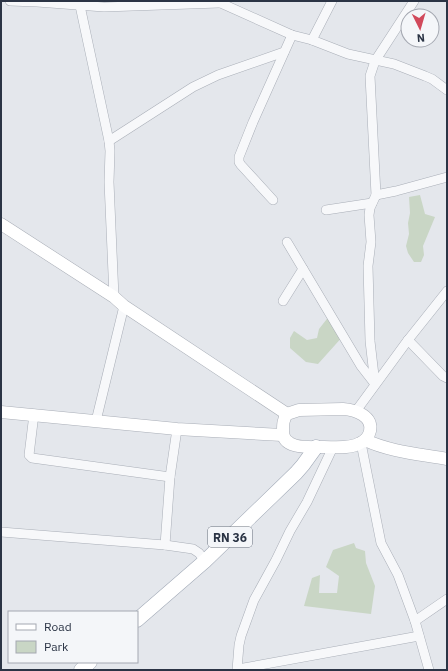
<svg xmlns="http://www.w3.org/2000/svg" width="448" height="671" viewBox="0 0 448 671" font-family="'IBM Plex Sans',sans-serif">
  <rect width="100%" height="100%" fill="#e4e7ec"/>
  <!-- green -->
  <g fill="#c9d6c5">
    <path d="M420,195L425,214L435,217L423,246L424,255L421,262H414L408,253L406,246L409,234L408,223L410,213L409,197Z"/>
    <path d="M330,315L344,335L318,364L306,362L290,348V338L294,331L307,340L317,338L319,329Z"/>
    <path d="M354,543L356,548L365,551L366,563L375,586L371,614L304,606L312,578L320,575L319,593H337L339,576L326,567L333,550Z"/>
  </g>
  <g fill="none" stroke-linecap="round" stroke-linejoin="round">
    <defs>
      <g id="street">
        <path d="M10,1L37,2L104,7L219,3"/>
        <path d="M79,1L109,141L110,151L109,182L114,297"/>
        <path d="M216,1L292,35L312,40L348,54L394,64L425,76L432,79L447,90"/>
        <path d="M312,40L332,1"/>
        <path d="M109,141L193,87L218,75L284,52"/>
        <path d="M376,195L396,191L447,177"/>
        <path d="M273,200L241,165L239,162V157L253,122L292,35"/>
        <path d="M326,210L372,203"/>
        <path d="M287,242L361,366L375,384"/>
        <path d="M283,301L303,269"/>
        <path d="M408,340L443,376L447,378"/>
        <path d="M375,384L370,341L368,266L371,242L369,215L370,208L376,195L370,76L375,61L414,1"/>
        <path d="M356,411L408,340L447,291"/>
        <path d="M34,414L29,455L32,458L170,477"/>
        <path d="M96,421L124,306"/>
        <path d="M361,443L381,543L398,575L415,621L429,670"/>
        <path d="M1,532L165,545L193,549L199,553L205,561"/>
        <path d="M165,545L170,477L177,429"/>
        <path d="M415,621L447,599"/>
        <path d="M238,669L419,636"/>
        <path d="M237,670L239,645L241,636L254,600L276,560L290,531L307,502L333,447"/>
      </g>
      <g id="secondary">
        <path d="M1,224L114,297L124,306L287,414"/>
        <path d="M343,409C356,410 373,416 370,431C369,436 365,441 360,443C350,449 335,447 324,447C311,447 282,450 283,431C283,424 283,420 287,414L299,410Z"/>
        <path d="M1,412L177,429L282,435"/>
        <path d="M365,440C391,452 420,454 447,459"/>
      </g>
      <g id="primary">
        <path d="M137,620L205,561L296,473L303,465L316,447"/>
        <path d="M81,670L90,662"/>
      </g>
    </defs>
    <!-- street casing -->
    <use href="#street" stroke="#a9aeb7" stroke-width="10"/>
    <!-- secondary casing -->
    <use href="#secondary" stroke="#a9aeb7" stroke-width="13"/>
    <!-- primary casing -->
    <use href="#primary" stroke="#a3abb8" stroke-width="15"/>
    <!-- street -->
    <use href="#street" stroke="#f7f8fa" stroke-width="9"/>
    <!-- secondary -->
    <use href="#secondary" stroke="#fff" stroke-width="12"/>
    <!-- primary -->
    <use href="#primary" stroke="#fff" stroke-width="14"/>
  </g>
  <g text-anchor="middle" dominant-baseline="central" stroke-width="3.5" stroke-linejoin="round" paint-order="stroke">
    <!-- shield labels -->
    <rect fill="#f4f6f9" stroke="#676e7b" stroke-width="1" x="208" y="527" width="44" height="20" rx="3"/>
    <g font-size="12" font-weight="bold" fill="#2b3445">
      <text x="230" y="537">RN 36</text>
    </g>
  </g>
  <!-- border -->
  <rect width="448" height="671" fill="none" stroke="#2b3445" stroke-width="4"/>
  <!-- legend -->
  <rect x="8" y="611" width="130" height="52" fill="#f4f6f9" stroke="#a4a8b1"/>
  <rect x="16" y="624" width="20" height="6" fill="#ffffff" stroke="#a4a8b1"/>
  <text x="44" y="631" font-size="12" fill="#2b3445">Road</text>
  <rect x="16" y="641" width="20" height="12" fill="#c9d6c5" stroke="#a4a8b1"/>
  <text x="44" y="651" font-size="12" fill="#2b3445">Park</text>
  <!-- north arrow -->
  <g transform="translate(420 28) rotate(175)"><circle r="19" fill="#f4f6f9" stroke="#a4a8b1"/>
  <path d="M0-3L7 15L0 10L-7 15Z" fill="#d1495b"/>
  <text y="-6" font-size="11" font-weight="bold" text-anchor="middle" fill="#2b3445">N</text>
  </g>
</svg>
